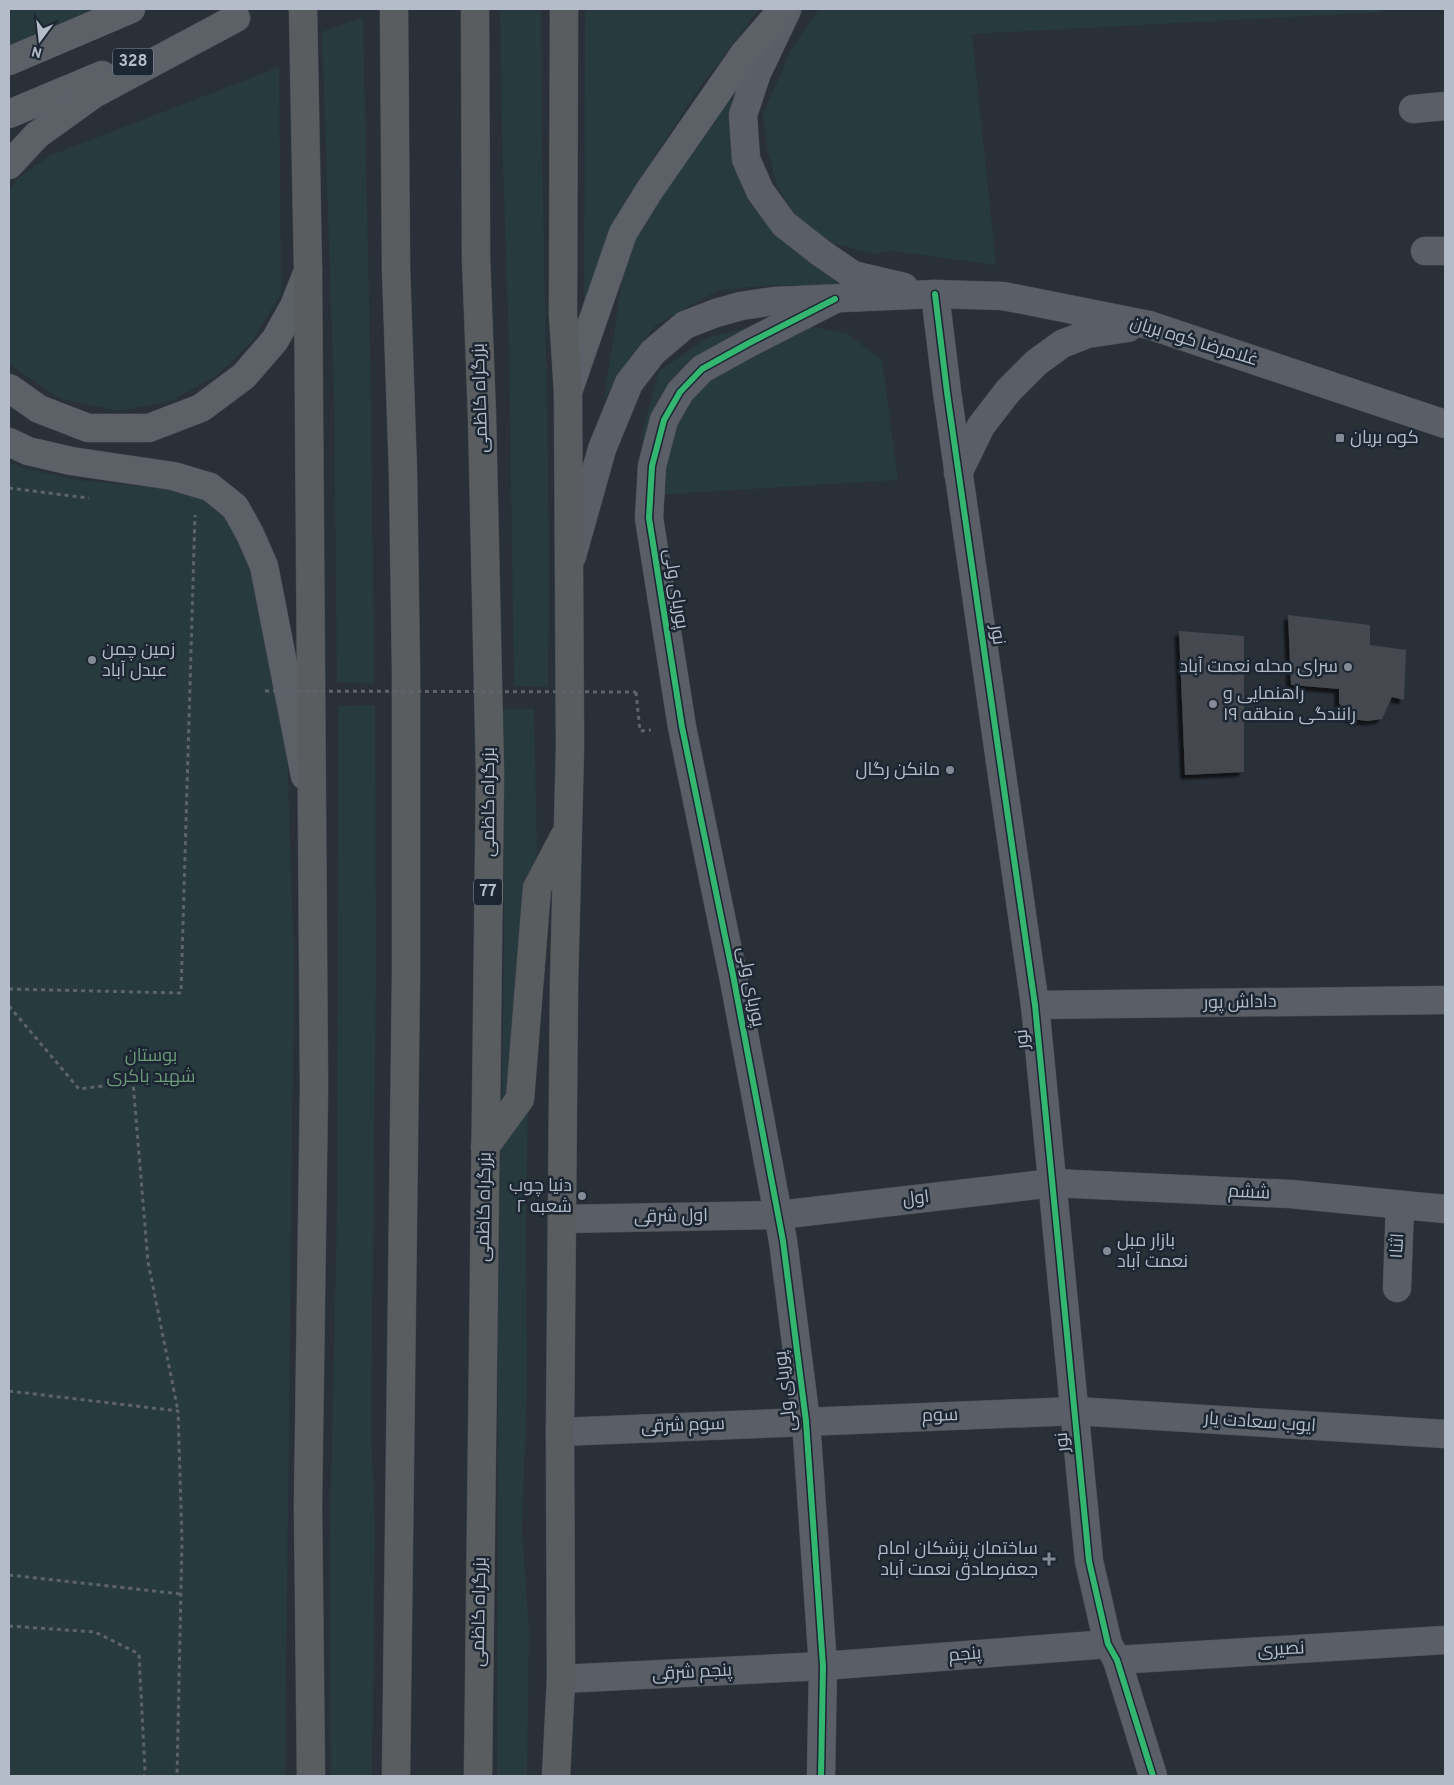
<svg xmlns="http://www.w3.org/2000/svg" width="1454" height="1785" viewBox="0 0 1454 1785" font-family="Overpass,Cairo,sans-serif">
  <defs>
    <filter id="shadow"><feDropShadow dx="-4.5" dy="4.5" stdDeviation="1" flood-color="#0009"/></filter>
  </defs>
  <rect width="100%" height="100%" fill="#2a3038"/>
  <!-- green -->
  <g fill="#273a3e">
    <path d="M9,9H95L9,45Z"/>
    <path d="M500,9H541C541,235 552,461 548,687L514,686L509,348L502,133Z"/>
    <path d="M585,9H759L695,94L639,180L607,241L584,306Z"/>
    <path d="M819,9H1382V12L972,34L996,265L892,251L872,254L832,243L798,219L777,186L767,147L763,114L791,50Z"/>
    <path d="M363,17L371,396L374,684L337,682L334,396L322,32Z"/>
    <path d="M279,67L281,294L251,343L216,376L171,401L119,411L61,399L13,367L9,361V191L18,178L49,156Z"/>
    <path d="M731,91L735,153L750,203L784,242L844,285H777L718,290L656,325L636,349L604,400L622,280L635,238Z"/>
    <path d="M796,324L846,333L882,360L898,480L638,496L643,430L659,371L709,337L757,326Z"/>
    <path d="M9,462L22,468L79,480L190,491L217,505L249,557L287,748L294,962L285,1776H9Z"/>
    <path d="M375,705L376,968L371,1434L375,1524L372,1776H331L330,1529L337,1213L338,706Z"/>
    <path d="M503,709H534L537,849L530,978L526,1217L527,1390L522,1528L529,1631L527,1776H497L498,1306L504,962Z"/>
  </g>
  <!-- building -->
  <g fill="#444950" filter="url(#shadow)">
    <path d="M1288,615L1370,625V645L1406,650L1404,700L1392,697L1382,719L1368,721L1351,719L1339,703V689L1291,685Z"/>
    <path d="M1179,631L1244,636V772L1185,775Z"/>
  </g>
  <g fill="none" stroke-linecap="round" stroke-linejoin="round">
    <defs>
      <g id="minor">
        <path d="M787,10L757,73L743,115L746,159L760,191L784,224L821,253L853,275L904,287"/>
        <path d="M1413,109L1445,106"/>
        <path d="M1425,251H1445"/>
        <path d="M935,294L947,392L1035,1005L1089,1561L1108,1644L1117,1660L1153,1776"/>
        <path d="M958,473L981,426L1008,391L1037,362L1062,344L1087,334L1128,328"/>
        <path d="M572,556L602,449L629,383L653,352L685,325L716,313L741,306L774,301L935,294L1003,296L1149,325L1445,424"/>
        <path d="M1035,1005L1445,1000"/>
        <path d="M562,1219L779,1215L1053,1183L1290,1194L1445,1209"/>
        <path d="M1397,1288L1400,1205"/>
        <path d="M560,1432L1075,1411L1445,1434"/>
        <path d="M1117,1660L1445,1640"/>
        <path d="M561,1679L823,1666L1108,1644"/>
        <path d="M821,1776L823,1666L806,1421L783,1241L733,975L682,727L649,518L652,466L664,420L680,392L702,369L749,343L835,299"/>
      </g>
      <g id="major">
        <path d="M9,61L131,9"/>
        <path d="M9,114L102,75"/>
        <path d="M9,165L37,135L94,94L236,18"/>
        <path d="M9,388L39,409L88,428H149L201,408L244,376L275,340L294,306L308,271"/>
        <path d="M568,392L623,233L649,191L744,54L783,9"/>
        <path d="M9,442L28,451L71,461L173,476L210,487L235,507L250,534L264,566L305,776"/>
      </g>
      <g id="highway">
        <path d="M303,9L308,271L314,1089L308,1505L311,1776"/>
        <path d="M394,9L396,268L403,473L406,669V975L396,1776"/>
        <path d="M475,9L476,258L482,416L490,774L478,1776"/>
        <path d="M485,1147L520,1099L537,888L565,835"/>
        <path d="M556,1776L561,1679L560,1432L564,985L570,747L568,392L563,314L564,9"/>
      </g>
    </defs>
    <!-- minor casing -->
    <use href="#minor" stroke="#484c53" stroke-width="29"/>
    <!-- major casing -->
    <use href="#major" stroke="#484c55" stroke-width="29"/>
    <!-- highway casing -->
    <use href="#highway" stroke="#474c53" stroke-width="29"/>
    <!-- path -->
    <g stroke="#5d636a" stroke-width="3" stroke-dasharray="4 4" stroke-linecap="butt">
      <path d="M9,488L89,498"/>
      <path d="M636,692L640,731L651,730"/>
      <path d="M9,989L181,993L195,515"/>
      <path d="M9,1006L79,1089L133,1082L148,1262L178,1411"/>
      <path d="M9,1391L178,1411L182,1541L177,1776"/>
      <path d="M9,1575L181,1594"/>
      <path d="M9,1626L95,1632L139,1654L145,1771L144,1776"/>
    </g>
    <!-- minor -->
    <use href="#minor" stroke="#5a5e66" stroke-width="28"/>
    <!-- major -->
    <use href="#major" stroke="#5c6168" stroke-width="28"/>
    <!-- highway -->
    <use href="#highway" stroke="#5a5d60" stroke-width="28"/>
    <!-- path-bridge -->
    <path stroke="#5d636a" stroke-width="3" stroke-dasharray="4 4" stroke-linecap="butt" d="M265,691L636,692"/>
    <defs>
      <g id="cycleway">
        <path d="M935,294L947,392L1035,1005L1089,1561L1108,1644L1117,1660L1153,1776"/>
        <path d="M821,1776L823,1666L806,1421L783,1241L733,975L682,727L649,518L652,466L664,420L680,392L702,369L749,343L835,299"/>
      </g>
    </defs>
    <!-- cycleway casing -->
    <use href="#cycleway" stroke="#1d2633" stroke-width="9"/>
    <!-- cycleway -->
    <use href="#cycleway" stroke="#33b770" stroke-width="6"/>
  </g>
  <!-- markers -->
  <g fill="#848b96" stroke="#1d2633" stroke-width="2">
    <rect x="1335" y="433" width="10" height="10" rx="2.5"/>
    <circle cx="92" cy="660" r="5"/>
    <circle cx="1348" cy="667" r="5"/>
    <circle cx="1213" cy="704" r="5"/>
    <circle cx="950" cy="770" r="5"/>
    <circle cx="582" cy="1196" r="5"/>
    <circle cx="1107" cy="1251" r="5"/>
    <path d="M1046.5 1551.5h5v5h5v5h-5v5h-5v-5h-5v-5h5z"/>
  </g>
  <g text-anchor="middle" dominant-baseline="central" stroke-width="5" stroke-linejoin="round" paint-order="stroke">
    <!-- shield labels -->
    <g fill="#1d2633" stroke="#878f9c" stroke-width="1">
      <rect x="113" y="48.5" width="40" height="27" rx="4"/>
      <rect x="474" y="878.5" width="28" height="27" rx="4"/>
    </g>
    <g font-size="16" font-weight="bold" fill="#b4bcc9">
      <text x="133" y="62">328</text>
      <text x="488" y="892">77</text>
    </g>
    <!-- street labels -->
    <g font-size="18" fill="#b4bcc9" stroke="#1d2633">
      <text transform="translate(1194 342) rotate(17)">غلامرضا کوه بریان</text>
      <text transform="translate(481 398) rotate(-92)">بزرگراه کاظمی</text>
      <text transform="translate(675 589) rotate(81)">پوریای ولی</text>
      <text transform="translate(997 635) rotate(82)">نور</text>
      <text transform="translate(489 802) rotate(-90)">بزرگراه کاظمی</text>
      <text transform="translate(750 987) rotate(79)">پوریای ولی</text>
      <text transform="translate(1240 1003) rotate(-1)">داداش پور</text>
      <text transform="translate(1023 1039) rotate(-96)">نور</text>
      <text transform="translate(1249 1193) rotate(3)">ششم</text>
      <text transform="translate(916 1199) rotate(-7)">اول</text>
      <text transform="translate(485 1207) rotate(-89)">بزرگراه کاظمی</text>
      <text transform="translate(671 1217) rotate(-1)">اول شرقی</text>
      <text transform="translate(1398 1246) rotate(-87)">اثنا۱</text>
      <text transform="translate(786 1391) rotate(-97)">پوریای ولی</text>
      <text transform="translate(940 1416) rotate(-2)">سوم</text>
      <text transform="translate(1260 1423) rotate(4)">ایوب سعادت یار</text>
      <text transform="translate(683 1426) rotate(-2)">سوم شرقی</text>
      <text transform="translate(1063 1442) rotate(-96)">نور</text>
      <text transform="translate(480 1612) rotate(-89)">بزرگراه کاظمی</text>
      <text transform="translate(1281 1650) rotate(-3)">نصیری</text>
      <text transform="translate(965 1655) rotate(-5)">پنجم</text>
      <text transform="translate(692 1673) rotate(-3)">پنجم شرقی</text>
    </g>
    <!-- poi labels -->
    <g font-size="18" fill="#b4bcc9" stroke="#1d2633" text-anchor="start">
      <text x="1350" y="438">کوه بریان</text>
      <text x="102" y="650">زمین چمن<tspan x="102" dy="21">عبدل آباد</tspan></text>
      <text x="1338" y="667" text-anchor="end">سرای محله نعمت آباد</text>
      <text x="1223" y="694">راهنمایی و<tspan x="1223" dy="21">رانندگی منطقه ۱۹</tspan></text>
      <text x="940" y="770" text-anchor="end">مانکن رگال</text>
      <text x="572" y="1186" text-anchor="end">دنیا چوب<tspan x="572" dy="21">شعبه ۲</tspan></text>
      <text x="1117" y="1241">بازار مبل<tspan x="1117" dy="21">نعمت آباد</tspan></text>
      <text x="1038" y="1549" text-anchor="end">ساختمان پزشکان امام<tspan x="1038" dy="21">جعفرصادق نعمت آباد</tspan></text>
    </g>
    <!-- park labels -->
    <g font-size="18" fill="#6b9a76" stroke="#1d2633">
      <text x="151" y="1056">بوستان<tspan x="151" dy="21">شهید باکری</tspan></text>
    </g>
  </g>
  <!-- border -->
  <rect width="1454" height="1785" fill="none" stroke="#b4bcc9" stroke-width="20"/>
  <!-- north arrow -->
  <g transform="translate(40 40) rotate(195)" stroke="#1d2633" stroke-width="4" paint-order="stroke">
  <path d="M0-4L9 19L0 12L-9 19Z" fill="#b4bcc9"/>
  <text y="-8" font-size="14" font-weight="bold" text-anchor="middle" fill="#b4bcc9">N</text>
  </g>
</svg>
